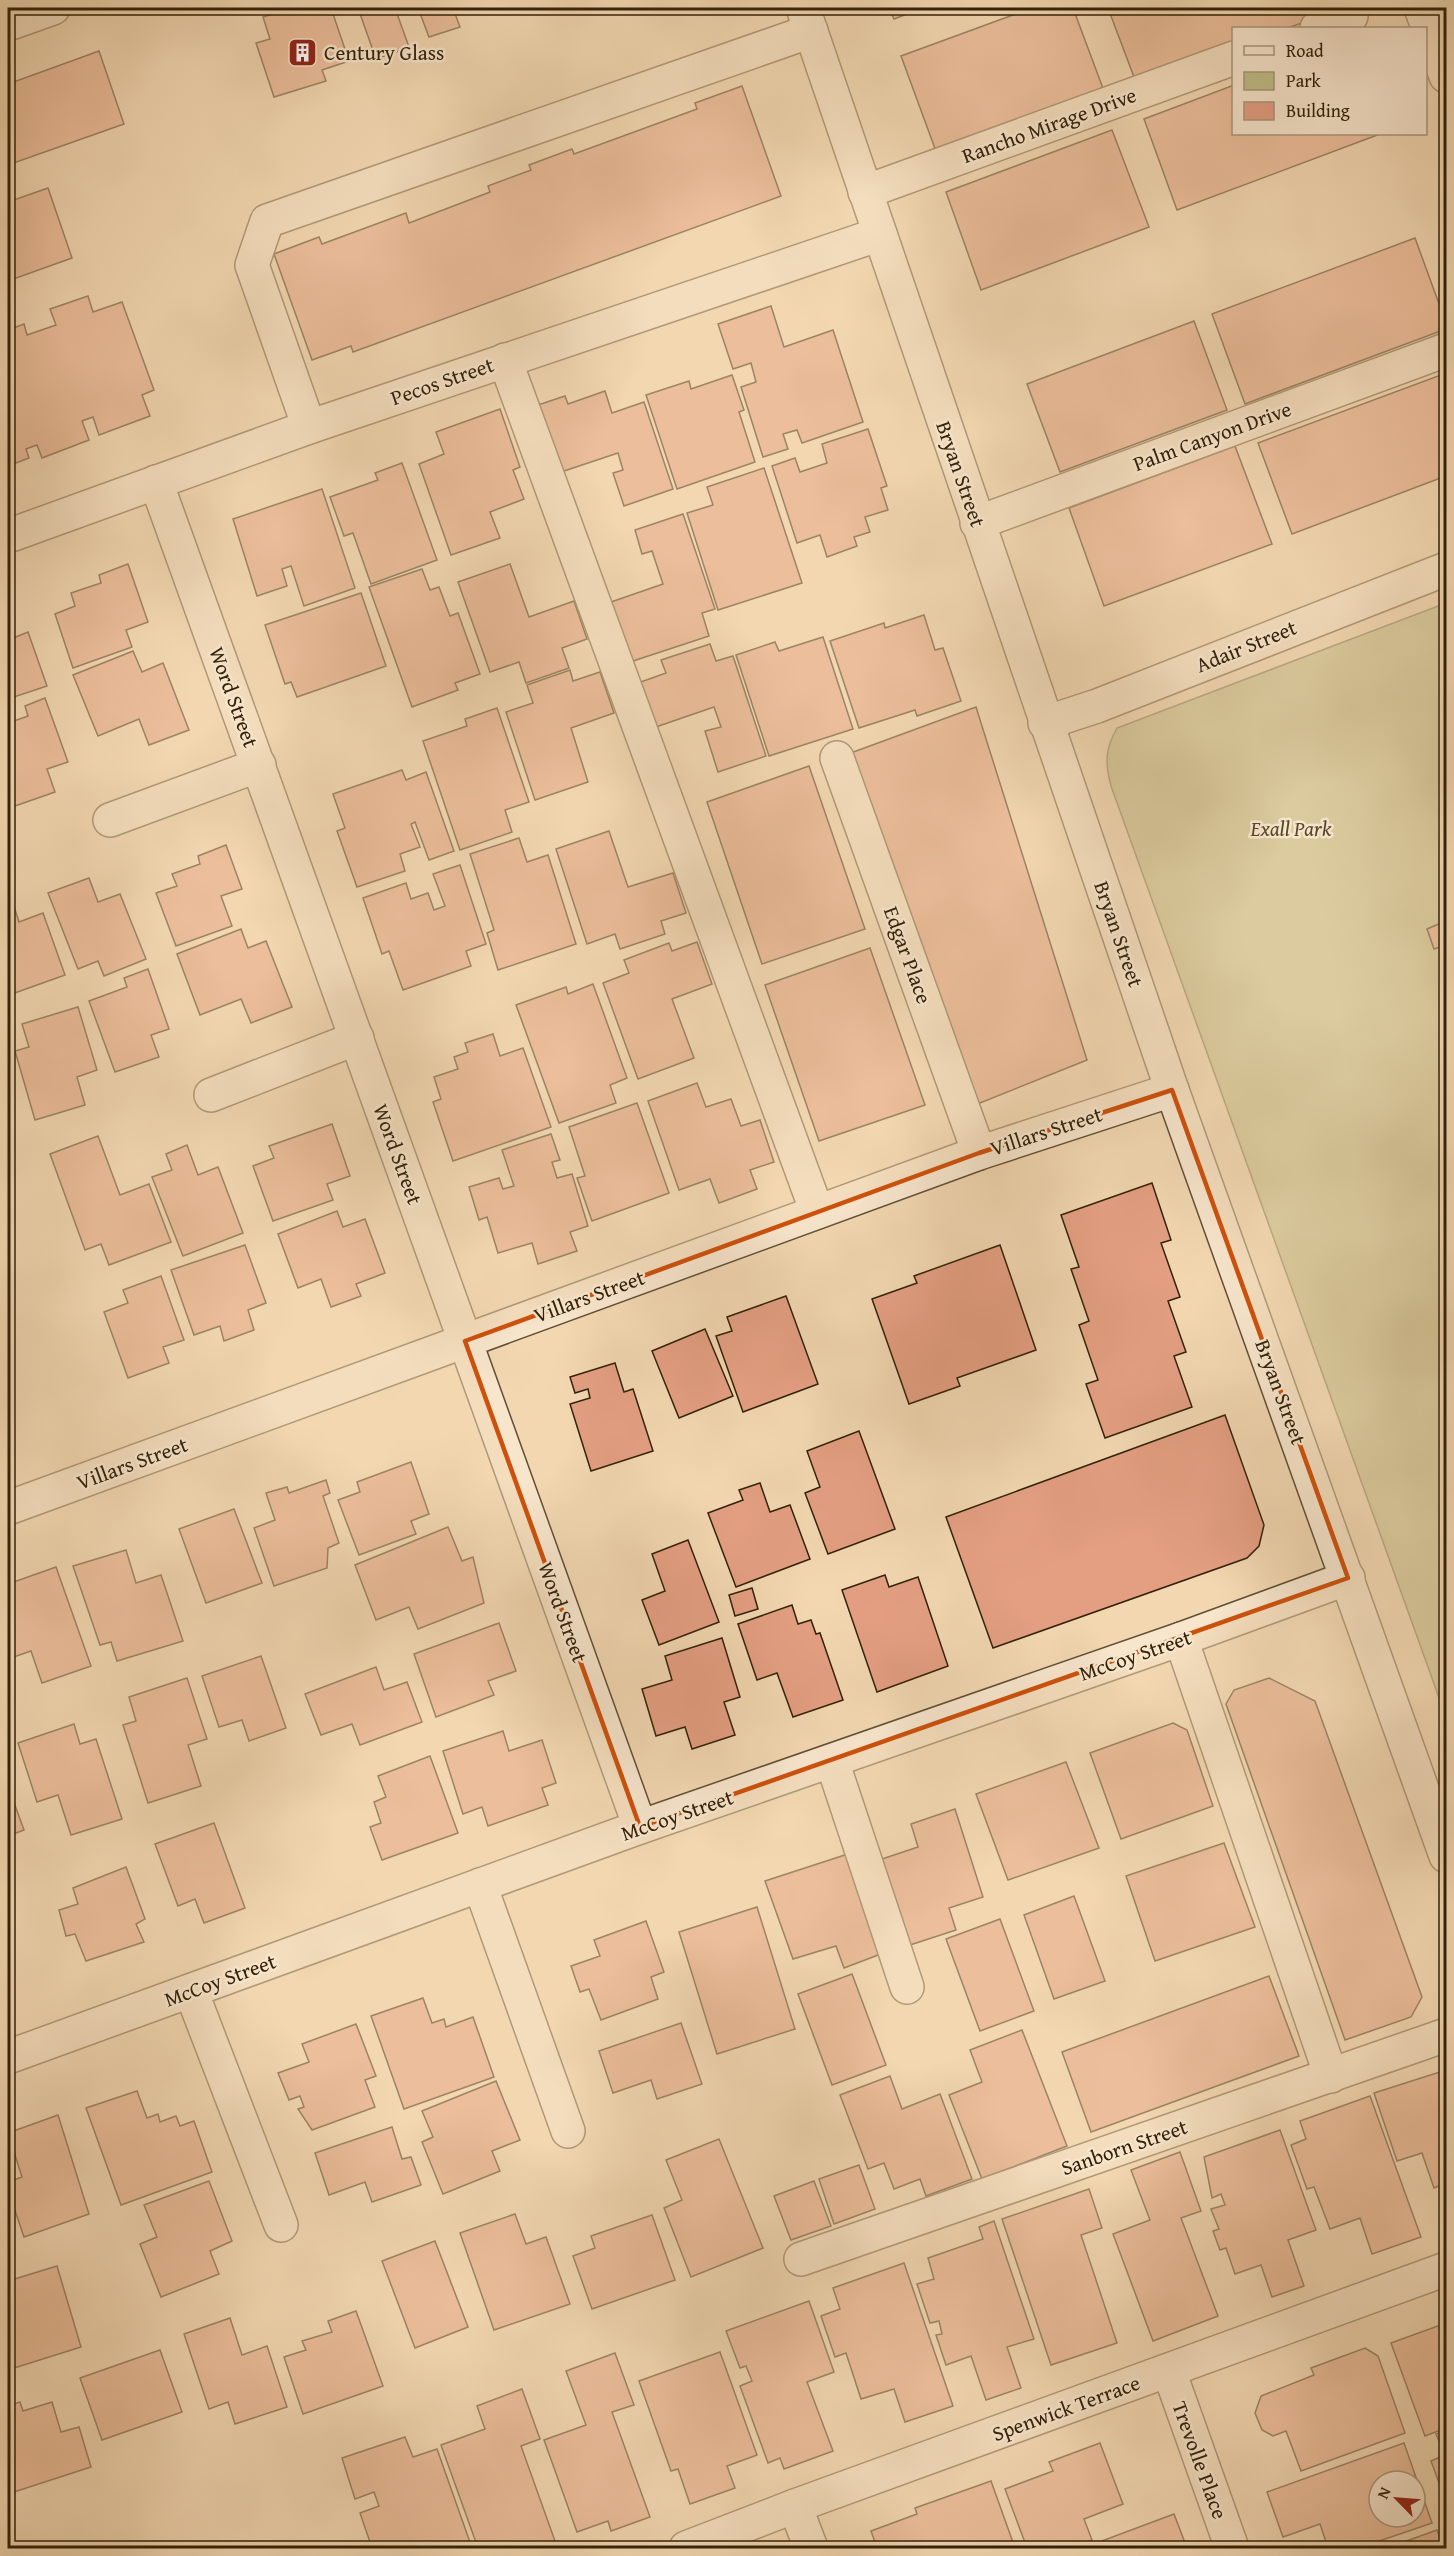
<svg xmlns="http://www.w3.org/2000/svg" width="1454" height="2556" viewBox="0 0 1454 2556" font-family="'Gentium Book Plus',serif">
  <rect width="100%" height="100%" fill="#f2d7b1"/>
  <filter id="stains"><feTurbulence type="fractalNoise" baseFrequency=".00333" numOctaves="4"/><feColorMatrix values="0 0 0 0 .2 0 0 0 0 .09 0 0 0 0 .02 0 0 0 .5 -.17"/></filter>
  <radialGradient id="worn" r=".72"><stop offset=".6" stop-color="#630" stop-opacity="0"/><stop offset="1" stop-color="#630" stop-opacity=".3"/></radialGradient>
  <!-- green -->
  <path fill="#bfbd88" stroke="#787048" stroke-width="1.5" d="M1446,603V1717L1111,786C1105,763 1105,749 1117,728Z"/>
  <!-- building -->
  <g fill="#e49f82" stroke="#322209" stroke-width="1.5" fill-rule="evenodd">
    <path d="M294,8H331L349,61L322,70L326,81L274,97L256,43L270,39L263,17Z"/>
    <path d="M358,8H395L409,47L376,59Z"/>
    <path d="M418,8H453L460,27L429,37Z"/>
    <path d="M889,8H923L894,19Z"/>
    <path d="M1032,8H1073L1104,91L937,154L901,56Z"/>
    <path d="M1108,8H1339L1340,9L1288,28H1234V49L1137,85Z"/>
    <path d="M99,51L124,124L8,165V84Z"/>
    <path d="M1234,85V134H1380L1177,210L1144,119Z"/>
    <path d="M742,86L781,196L353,352L351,346L312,360L274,254L319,237L322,244L406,213L409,223L490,192L488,186L531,170L529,165L572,149L574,154L697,109L695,103Z"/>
    <path d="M1112,130L1149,227L981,290L946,192Z"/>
    <path d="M48,188L72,258L8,281V202Z"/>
    <path d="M1415,238L1446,323V329L1245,404L1212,314Z"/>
    <path d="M88,296L93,312L122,302L154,390L142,395L150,416L99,435L93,417L82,421L89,440L42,458L37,445L26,449L29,458L8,466V330L24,324L27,335L56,325L50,309Z"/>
    <path d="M771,306L784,347L833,330L863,422L802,443L797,430L783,434L788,449L763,457L741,387L756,382L751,363L733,369L718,324Z"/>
    <path d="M1194,321L1227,410L1060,472L1027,384Z"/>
    <path d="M1446,373V476L1292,534L1258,443Z"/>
    <path d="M732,375L744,410L739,412L755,462L677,489L646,395L689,381L691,389Z"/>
    <path d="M605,391L612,413L644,402L673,489L624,506L613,473L623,470L618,453L561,472L538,405L565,396L568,404Z"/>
    <path d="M500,409L520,467L513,470L524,499L490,512L500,538L451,555L419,464L444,454L436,432Z"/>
    <path d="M868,429L887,486L881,488L888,510L865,517L870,532L854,537L857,546L827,557L820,535L797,543L772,466L795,458L800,472L827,463L822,444Z"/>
    <path d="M1235,446L1272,544L1104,606L1069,508Z"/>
    <path d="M402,463L437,560L371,584L353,533L344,536L330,497L378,480L375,473Z"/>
    <path d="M764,468L802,583L718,610L687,513L713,505L707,487Z"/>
    <path d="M322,489L355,588L304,606L291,566L282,569L287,586L257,596L233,519Z"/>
    <path d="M683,514L715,609L702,613L709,636L630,662L611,602L663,584L652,551L642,554L635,530Z"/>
    <path d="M128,564L148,622L126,630L132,647L73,668L55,614L75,606L71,593L101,583L99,575Z"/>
    <path d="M510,564L529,617L574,601L587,639L562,648L569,668L526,683L519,662L490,672L458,582Z"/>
    <path d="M422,569L430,590L439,587L450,616L458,613L480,674L455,683L458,690L412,707L369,587Z"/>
    <path d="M361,593L386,666L297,697L291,682L285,684L265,625Z"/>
    <path d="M924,615L935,650L943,648L961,701L917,716L915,710L859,728L830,641L884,623L885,628Z"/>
    <path d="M28,632L47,686L8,699V640Z"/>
    <path d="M823,637L853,729L769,756L736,655L775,642L779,651Z"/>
    <path d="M710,644L716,661L733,656L766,756L718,772L705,731L721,727L714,707L653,728L638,683L666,673L661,660Z"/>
    <path d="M133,651L142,672L163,663L189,730L149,745L139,719L98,736L73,675Z"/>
    <path d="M570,670L573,681L600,672L614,713L571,728L588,782L535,800L506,712L533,703L527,685Z"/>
    <path d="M45,698L68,762L47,769L55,792L15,806L8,786V723L28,716L25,706Z"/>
    <path d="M976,707L1087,1060L975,1105L848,754Z"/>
    <path d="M497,708L529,802L505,810L512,832L460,850L423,741L467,726L465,719Z"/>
    <path d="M809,766L865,929L762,964L707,802Z"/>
    <path d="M402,770L406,780L426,772L454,851L429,860L415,822L411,824L420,847L400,854L405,871L357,887L337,831L345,828L333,794Z"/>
    <path d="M609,831L628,887L673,873L686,913L661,921L665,934L620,949L615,934L587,944L556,849Z"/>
    <path d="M519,838L527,862L548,855L576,944L498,970L487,933L494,930L470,854Z"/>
    <path d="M226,845L242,889L221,896L232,926L176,946L156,893L177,886L172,874L200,864L198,856Z"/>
    <path d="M460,865L486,944L466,951L471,966L403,990L389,951L382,954L363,898L406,883L411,899L428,893L434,910L445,906L433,874Z"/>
    <path d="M89,878L98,902L120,894L146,959L104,976L98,961L78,969L48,893Z"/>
    <path d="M8,888L19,922L43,913L65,975L12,994L8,980Z"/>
    <path d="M1446,921V945L1434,949L1427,929Z"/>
    <path d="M241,929L248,948L266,941L292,1007L251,1023L241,999L200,1015L177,954Z"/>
    <path d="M697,942L712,984L672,999L694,1058L638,1079L603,983L629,973L624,960L669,943L672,951Z"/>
    <path d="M870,948L925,1105L819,1141L765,985Z"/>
    <path d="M148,969L169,1029L151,1035L159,1057L115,1072L89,1001L127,987L124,978Z"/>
    <path d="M593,984L627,1078L610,1085L616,1103L559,1123L516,1005L566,987L568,994Z"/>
    <path d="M78,1007L97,1070L77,1077L85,1105L35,1120L15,1051L29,1047L22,1024Z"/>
    <path d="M493,1034L500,1056L523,1048L551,1127L453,1161L433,1102L441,1099L434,1077L458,1069L454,1057L468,1052L465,1043Z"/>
    <path d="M697,1083L706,1107L731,1099L741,1126L760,1120L774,1162L750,1170L757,1189L719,1203L710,1179L679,1190L648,1101Z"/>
    <path d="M637,1103L669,1193L592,1221L577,1178L585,1176L569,1127Z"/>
    <path d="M332,1124L350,1176L327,1184L333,1200L273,1221L253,1166L274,1158L269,1146Z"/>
    <path d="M551,1134L560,1160L552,1162L557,1178L572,1174L588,1226L570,1232L577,1251L538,1264L532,1243L498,1253L487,1217L479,1220L469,1187L499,1178L503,1189L514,1186L502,1150Z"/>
    <path d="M98,1136L120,1195L149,1184L171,1242L109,1265L101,1244L85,1250L50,1154Z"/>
    <path d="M187,1145L198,1175L218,1167L243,1233L183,1256L152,1177L172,1170L166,1154Z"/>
    <path d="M1152,1183L1171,1240L1161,1243L1180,1297L1168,1301L1186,1352L1174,1356L1192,1407L1105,1438L1086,1384L1098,1380L1079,1325L1089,1321L1071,1269L1079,1267L1061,1215Z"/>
    <path d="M337,1211L343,1227L365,1219L385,1273L356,1284L361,1296L331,1307L321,1279L298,1288L278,1234Z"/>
    <path d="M245,1245L266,1303L248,1310L254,1330L224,1341L220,1326L194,1335L171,1270Z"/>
    <path d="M1000,1245L1036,1350L957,1378L960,1386L909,1404L872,1299L917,1283L914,1276Z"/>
    <path d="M161,1276L184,1340L163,1347L169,1363L128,1378L104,1312L128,1303L123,1290Z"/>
    <path d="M786,1296L818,1384L743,1412L716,1336L732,1331L727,1317Z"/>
    <path d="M705,1329L733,1396L679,1418L652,1351Z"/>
    <path d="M615,1363L624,1392L633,1389L653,1451L591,1471L570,1404L590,1398L588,1389L575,1393L570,1377Z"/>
    <path d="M1225,1415L1264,1525L1259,1546L1247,1558L993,1648L946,1517Z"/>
    <path d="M859,1431L895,1529L828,1554L805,1493L820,1487L807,1451Z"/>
    <path d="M411,1462L429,1514L411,1521L416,1534L359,1555L338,1500L360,1492L357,1482Z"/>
    <path d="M326,1480L330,1493L323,1496L339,1543L328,1548L327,1568L274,1586L254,1528L275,1520L266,1493L287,1487L289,1493Z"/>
    <path d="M760,1483L770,1512L790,1505L810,1559L736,1587L708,1513L743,1500L739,1490Z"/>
    <path d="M234,1509L262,1583L206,1603L179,1529Z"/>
    <path d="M448,1527L462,1561L473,1557L484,1603L418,1629L409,1607L376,1620L355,1565Z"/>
    <path d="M688,1540L719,1622L659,1645L642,1600L665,1591L652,1554Z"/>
    <path d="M126,1550L136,1583L161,1575L183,1641L117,1661L111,1642L100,1645L73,1566Z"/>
    <path d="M56,1567L91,1666L42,1683L31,1651L8,1659V1584Z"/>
    <path d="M885,1575L889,1587L918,1577L948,1666L877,1692L842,1590Z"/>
    <path d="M752,1588L758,1609L735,1616L729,1595Z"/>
    <path d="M792,1605L798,1624L811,1620L816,1634L820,1633L843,1700L793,1717L777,1673L757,1680L738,1624Z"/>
    <path d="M499,1623L516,1671L488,1681L494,1695L436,1717L414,1654Z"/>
    <path d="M722,1638L740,1697L724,1702L735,1735L692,1749L685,1727L656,1736L642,1689L672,1680L665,1656Z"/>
    <path d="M261,1656L286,1728L249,1741L242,1720L219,1727L202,1676Z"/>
    <path d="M376,1667L384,1690L407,1682L422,1722L360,1745L352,1724L321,1735L305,1694Z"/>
    <path d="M187,1678L207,1739L188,1745L201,1786L148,1803L123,1725L136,1721L129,1697Z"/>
    <path d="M1269,1678L1315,1701L1422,1997L1411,2017L1345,2040L1226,1704L1234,1690Z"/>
    <path d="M1173,1723L1187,1730L1213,1806L1121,1839L1090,1753Z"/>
    <path d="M74,1724L80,1744L96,1739L122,1819L71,1835L58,1795L37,1802L18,1743Z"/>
    <path d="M503,1731L509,1751L542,1740L556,1783L542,1788L548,1805L488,1826L482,1807L463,1814L443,1751Z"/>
    <path d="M430,1756L458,1833L382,1860L370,1827L381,1823L374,1802L386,1797L378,1776Z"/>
    <path d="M1066,1762L1099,1848L1008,1880L976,1794Z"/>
    <path d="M8,1786L24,1830L8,1836Z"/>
    <path d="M955,1809L983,1897L949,1908L956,1930L910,1945L882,1859L918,1847L911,1824Z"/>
    <path d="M214,1823L245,1908L204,1923L195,1899L178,1906L155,1844Z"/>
    <path d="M1224,1843L1255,1927L1155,1961L1126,1876Z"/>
    <path d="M851,1853L886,1952L844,1968L836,1946L793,1959L765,1881Z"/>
    <path d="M126,1867L145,1919L136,1924L144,1942L86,1961L75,1934L66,1936L59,1910L78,1904L73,1888Z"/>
    <path d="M1074,1896L1105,1981L1054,1999L1024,1915Z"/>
    <path d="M757,1907L795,2029L717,2054L679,1932Z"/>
    <path d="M1000,1919L1034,2011L980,2031L946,1939Z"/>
    <path d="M646,1921L664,1972L651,1977L658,1999L601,2020L589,1989L580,1992L571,1966L600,1956L594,1940Z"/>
    <path d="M852,1974L886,2065L832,2085L798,1994Z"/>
    <path d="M1269,1976L1299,2056L1091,2132L1062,2052Z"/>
    <path d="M423,1998L432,2023L444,2019L446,2027L473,2017L494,2077L404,2109L371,2016Z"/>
    <path d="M681,2023L702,2084L657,2099L651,2080L613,2093L599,2051Z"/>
    <path d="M356,2024L376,2076L365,2080L375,2107L312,2130L298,2109L304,2107L300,2096L289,2100L278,2073L309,2062L302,2044Z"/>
    <path d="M1022,2030L1067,2146L982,2179L949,2095L982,2082L970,2050Z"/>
    <path d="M1446,2070V2183L1434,2188L1422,2153L1397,2161L1374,2093Z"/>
    <path d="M890,2076L902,2109L940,2094L972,2179L926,2196L920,2179L894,2189L884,2163L868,2169L840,2095Z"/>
    <path d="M496,2081L520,2140L492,2151L500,2171L443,2194L422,2142L433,2137L422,2111Z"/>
    <path d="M137,2091L147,2118L158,2114L160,2122L176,2116L180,2126L194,2121L212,2172L121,2205L86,2108Z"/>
    <path d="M1370,2096L1421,2237L1372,2254L1360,2218L1330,2229L1314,2187L1307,2189L1291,2145L1306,2139L1300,2121Z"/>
    <path d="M58,2115L89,2214L24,2237L8,2190V2182L22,2177L8,2133Z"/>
    <path d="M392,2127L402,2159L411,2157L421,2185L372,2202L365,2182L329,2195L315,2153Z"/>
    <path d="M1280,2130L1316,2230L1288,2240L1304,2286L1272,2297L1261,2265L1235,2274L1226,2248L1220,2250L1213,2231L1219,2229L1211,2209L1225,2205L1221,2194L1212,2198L1204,2157Z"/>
    <path d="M719,2139L763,2248L691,2277L664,2208L682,2200L666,2160Z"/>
    <path d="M1180,2152L1201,2211L1181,2218L1218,2316L1153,2341L1113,2234L1150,2220L1131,2170Z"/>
    <path d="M859,2165L875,2209L834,2224L819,2179Z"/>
    <path d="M209,2181L232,2241L210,2251L219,2274L161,2297L140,2244L157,2237L144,2205Z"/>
    <path d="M814,2181L831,2226L791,2240L774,2196Z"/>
    <path d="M1089,2189L1102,2228L1081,2235L1117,2343L1051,2365L1002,2219Z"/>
    <path d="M515,2214L526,2244L546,2237L570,2304L494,2330L460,2233Z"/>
    <path d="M652,2215L675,2280L592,2309L573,2256L595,2248L591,2236Z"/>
    <path d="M994,2221L1034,2339L1007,2347L1021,2388L986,2400L971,2356L946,2365L936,2335L942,2334L939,2321L930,2323L917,2284L934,2279L928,2258L983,2239L979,2227Z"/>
    <path d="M435,2241L468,2327L415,2348L382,2261Z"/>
    <path d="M904,2263L953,2406L905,2422L894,2389L861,2399L846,2353L835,2357L821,2316L840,2309L833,2288Z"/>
    <path d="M57,2266L81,2347L8,2370V2281Z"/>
    <path d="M809,2301L834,2372L807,2382L833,2451L784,2469L780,2458L768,2463L740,2386L752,2381L746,2366L740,2368L726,2331Z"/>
    <path d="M356,2311L383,2386L303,2414L284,2357L306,2350L302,2341L332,2332L328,2321Z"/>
    <path d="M230,2318L242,2355L267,2346L287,2407L235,2424L228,2402L209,2409L184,2334Z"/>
    <path d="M1446,2323V2428L1425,2436L1391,2343Z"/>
    <path d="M1365,2348L1378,2356L1405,2433L1301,2471L1286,2431L1273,2436L1262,2430L1255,2413L1261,2396L1314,2375L1311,2368Z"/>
    <path d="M160,2350L182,2412L102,2440L80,2378Z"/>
    <path d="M720,2352L757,2455L727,2466L735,2488L690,2504L678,2469L671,2471L639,2381Z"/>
    <path d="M615,2353L634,2405L612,2412L650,2517L611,2531L608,2521L577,2532L544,2440L586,2425L566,2371Z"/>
    <path d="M522,2389L540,2439L521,2446L555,2541L533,2548H478L441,2445L485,2429L477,2406Z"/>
    <path d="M20,2402L23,2411L52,2402L61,2432L79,2427L91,2467L8,2494V2406Z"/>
    <path d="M1446,2431V2502L1431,2461L1445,2455L1436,2434Z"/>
    <path d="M405,2437L413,2457L437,2449L472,2548H372L360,2513L379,2506L374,2492L355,2499L342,2458Z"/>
    <path d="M1100,2443L1123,2504L1084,2519L1092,2540L1070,2548H1027L1005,2489L1053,2471L1049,2462Z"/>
    <path d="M1404,2443L1432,2523L1359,2548H1328L1320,2524L1283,2537L1267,2492ZM1379,2481H1415V2517H1379Z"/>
    <path d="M991,2481L1015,2548H877L871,2531L917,2514L915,2508Z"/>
    <path d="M1174,2514L1187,2548H1083Z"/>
    <path d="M1437,2530L1444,2548H1387Z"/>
  </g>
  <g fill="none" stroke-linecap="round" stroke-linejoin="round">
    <defs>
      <g id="minor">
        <path d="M803,8L1172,1090L1446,1856"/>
        <path d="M1421,8L1446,76"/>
        <path d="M8,24L53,8"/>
        <path d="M1317,28L1351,16"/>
        <path d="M865,192L1234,58"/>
        <path d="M505,360L817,1212"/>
        <path d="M309,427L252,265L267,221L811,31"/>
        <path d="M156,482L640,1827"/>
        <path d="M977,523L1446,350"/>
        <path d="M8,536L309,427L880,234"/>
        <path d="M1045,723L1097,706L1446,569"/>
        <path d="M837,758L979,1153"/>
        <path d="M110,820L259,765"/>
        <path d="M211,1095L357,1038"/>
        <path d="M8,1508L979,1153L1172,1090"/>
        <path d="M1181,1639L1331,2076"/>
        <path d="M832,1761L907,1987"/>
        <path d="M480,1885L568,2131"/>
        <path d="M191,1991L281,2225"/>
        <path d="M8,2057L640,1827L1181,1639L1348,1578"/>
        <path d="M801,2259L1446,2035"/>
        <path d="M1169,2371L1232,2548"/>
        <path d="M795,2506L811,2548"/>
        <path d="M686,2548L795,2506L1446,2269"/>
      </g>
    </defs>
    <!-- minor casing -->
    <use href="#minor" stroke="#624f33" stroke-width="36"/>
    <!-- minor -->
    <use href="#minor" stroke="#f7e5cc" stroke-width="33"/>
  </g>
  <!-- marked area -->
  <path d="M0 0H1454V2556H0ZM1172,1090L1348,1578L640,1827L465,1341L979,1153Z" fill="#f2d7b1" fill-opacity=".55" fill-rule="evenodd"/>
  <path fill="none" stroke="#cd510c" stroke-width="4.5" stroke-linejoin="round" d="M1172,1090L1348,1578L640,1827L465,1341L979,1153Z"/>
  <!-- icons -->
  <defs>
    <symbol id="building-square" viewBox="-11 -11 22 22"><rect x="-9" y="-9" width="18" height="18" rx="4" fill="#8f2418" stroke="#f7e5cc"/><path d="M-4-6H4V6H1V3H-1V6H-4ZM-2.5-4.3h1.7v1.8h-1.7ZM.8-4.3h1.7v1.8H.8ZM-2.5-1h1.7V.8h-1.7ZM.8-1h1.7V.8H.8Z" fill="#fff"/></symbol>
  </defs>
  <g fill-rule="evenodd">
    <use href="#building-square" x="286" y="36" width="33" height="33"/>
  </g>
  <g text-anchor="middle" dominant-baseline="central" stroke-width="5" stroke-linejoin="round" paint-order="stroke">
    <!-- poi labels -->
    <g font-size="21" fill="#322209" stroke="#f7e5cc" text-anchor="start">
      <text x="324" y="52">Century Glass</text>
    </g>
    <!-- street labels -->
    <g font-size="21" fill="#322209" stroke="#f7e5cc">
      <text transform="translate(1049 125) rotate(-20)">Rancho Mirage Drive</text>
      <text transform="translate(442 381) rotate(-19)">Pecos Street</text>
      <text transform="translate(1212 436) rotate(-20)">Palm Canyon Drive</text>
      <text transform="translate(961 474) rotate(71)">Bryan Street</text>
      <text transform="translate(1246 646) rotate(-22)">Adair Street</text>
      <text transform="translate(234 697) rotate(70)">Word Street</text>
      <text transform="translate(1119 934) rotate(71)">Bryan Street</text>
      <text transform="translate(908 955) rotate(70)">Edgar Place</text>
      <text transform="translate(1046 1131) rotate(-18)">Villars Street</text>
      <text transform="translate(398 1154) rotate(70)">Word Street</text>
      <text transform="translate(589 1296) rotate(-20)">Villars Street</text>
      <text transform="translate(1281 1392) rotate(70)">Bryan Street</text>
      <text transform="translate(132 1463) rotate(-20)">Villars Street</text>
      <text transform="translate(563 1612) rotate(70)">Word Street</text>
      <text transform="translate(1135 1655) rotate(-19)">McCoy Street</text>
      <text transform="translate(677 1815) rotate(-19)">McCoy Street</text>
      <text transform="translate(220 1980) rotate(-20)">McCoy Street</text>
      <text transform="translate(1124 2147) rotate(-19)">Sanborn Street</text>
      <text transform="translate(1066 2408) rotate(-20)">Spenwick Terrace</text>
      <text transform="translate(1200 2460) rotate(70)">Trevolle Place</text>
    </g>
    <!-- park labels -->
    <g font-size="21" font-style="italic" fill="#554929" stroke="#f7e5cc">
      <text x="1291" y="828">Exall Park</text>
    </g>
  </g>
  <!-- margin -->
  <rect width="1454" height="2556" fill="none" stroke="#f2d7b1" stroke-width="30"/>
  <rect x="9" y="9" width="1436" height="2538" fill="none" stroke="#322209" stroke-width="3"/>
  <rect x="15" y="15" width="1424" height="2526" fill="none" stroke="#322209" stroke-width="1.5"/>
  <!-- legend -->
  <rect x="1232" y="27" width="195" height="108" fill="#f7e5cc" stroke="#a8977e" stroke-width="1.5"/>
  <rect x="1244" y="46" width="30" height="9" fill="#f7e5cc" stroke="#a8977e" stroke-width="1.5"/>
  <text x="1286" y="57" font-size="18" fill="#322209">Road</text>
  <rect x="1244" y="72" width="30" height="18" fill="#bfbd88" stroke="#a8977e" stroke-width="1.5"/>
  <text x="1286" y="87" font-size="18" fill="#322209">Park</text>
  <rect x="1244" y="102" width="30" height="18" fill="#e49f82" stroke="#a8977e" stroke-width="1.5"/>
  <text x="1286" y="117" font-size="18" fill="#322209">Building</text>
  <!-- north arrow -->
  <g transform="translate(1397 2499) rotate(295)"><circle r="28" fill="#f7e5cc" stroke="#a8977e" stroke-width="1.5"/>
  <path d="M0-4.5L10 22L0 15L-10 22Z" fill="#8f2418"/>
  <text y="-9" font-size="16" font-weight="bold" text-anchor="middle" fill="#322209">N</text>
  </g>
  <rect width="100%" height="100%" filter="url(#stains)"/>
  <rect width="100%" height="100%" fill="url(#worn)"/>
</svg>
